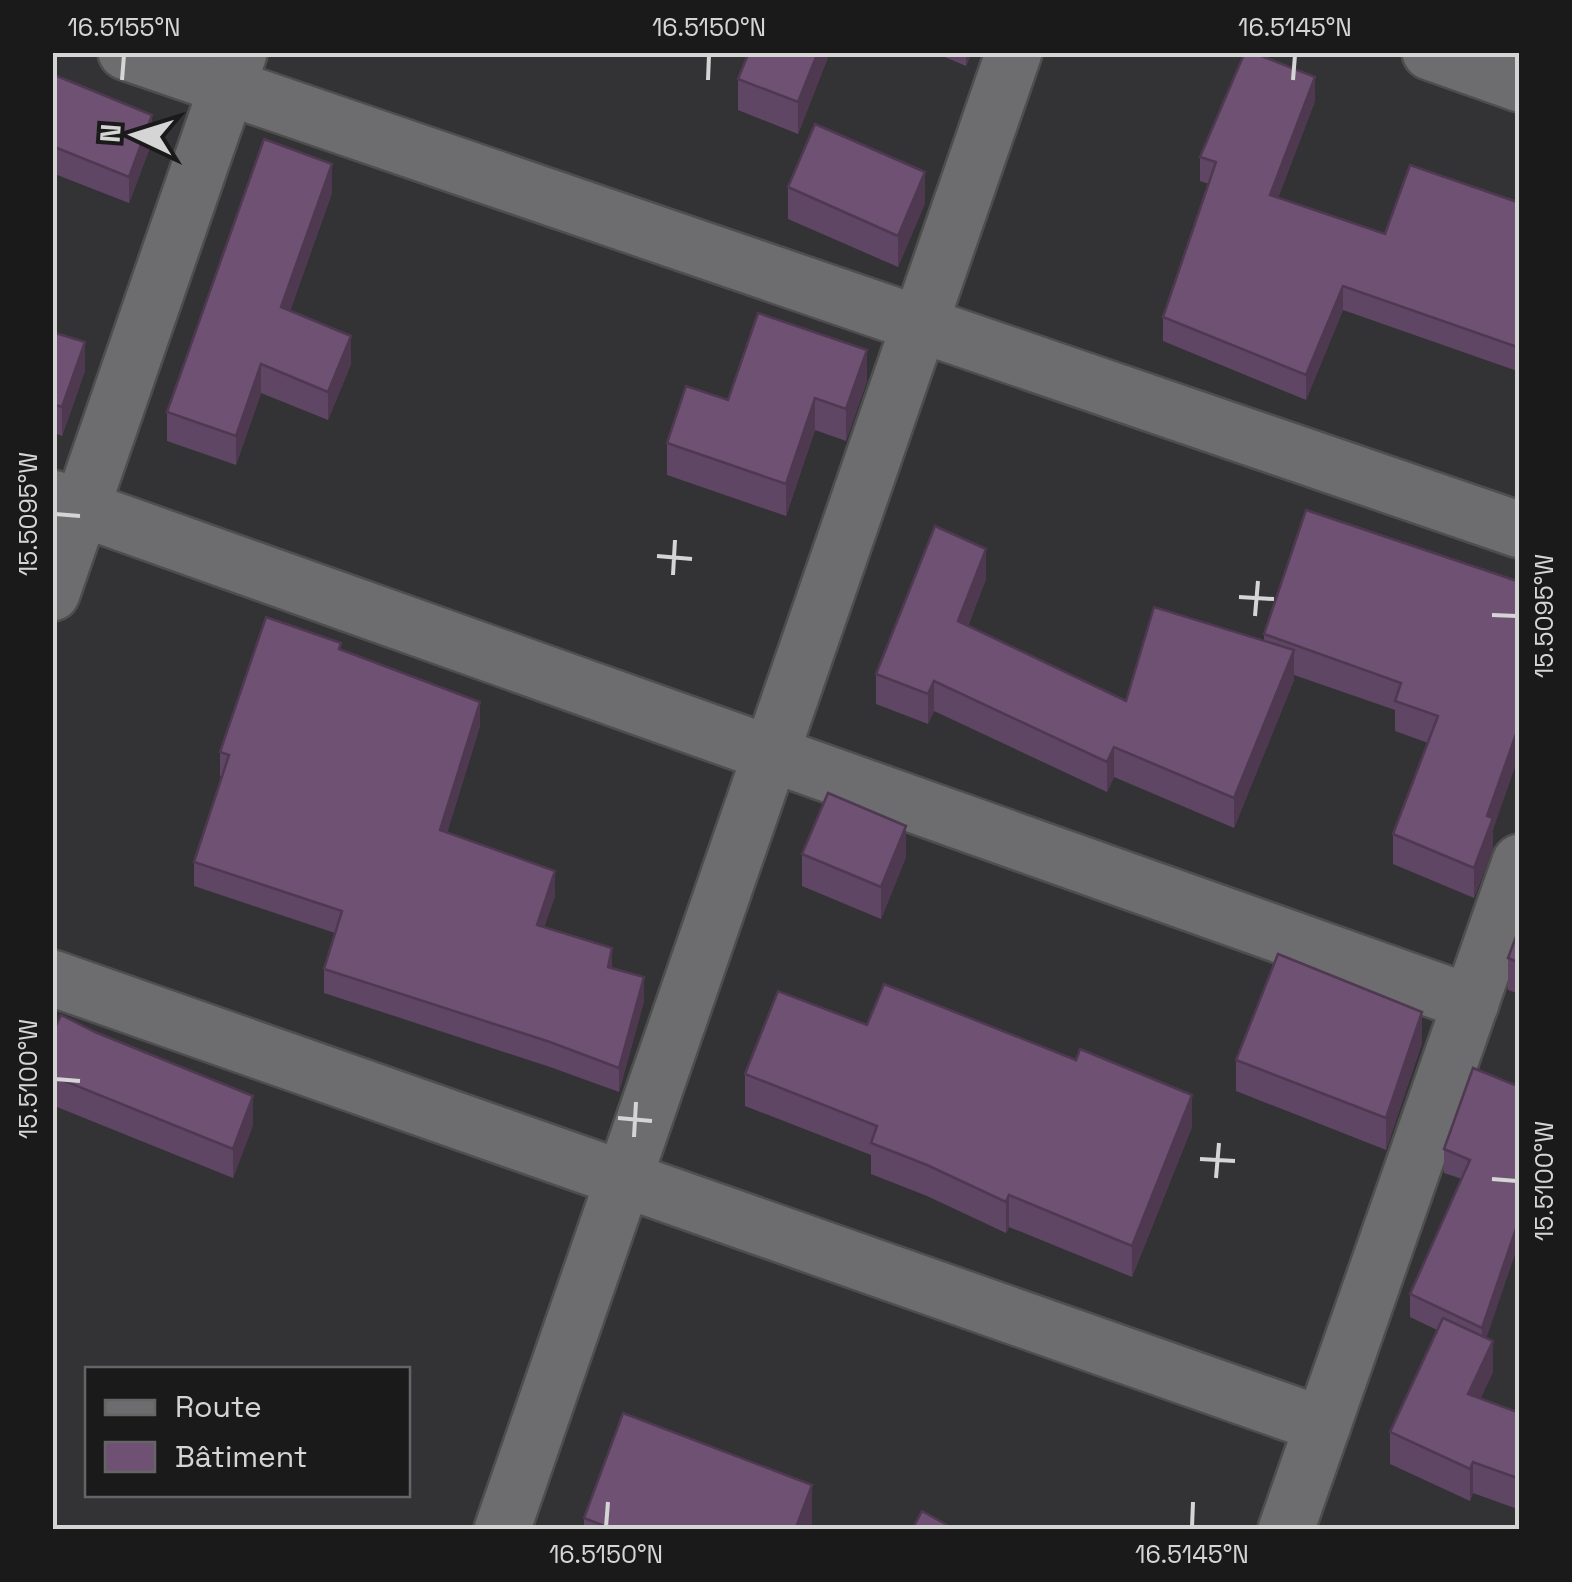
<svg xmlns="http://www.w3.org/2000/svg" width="1572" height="1582" viewBox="0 0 1572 1582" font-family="'Space Grotesk',sans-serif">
  <rect width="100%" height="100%" fill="#333234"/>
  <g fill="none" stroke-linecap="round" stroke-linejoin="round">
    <defs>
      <g id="street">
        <path d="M126,52L1520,530"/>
        <path d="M1430,52L1520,84"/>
        <path d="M52,498L1471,1003"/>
        <path d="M52,593L239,53"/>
        <path d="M52,978L1323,1425"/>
        <path d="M502,1530L1014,52"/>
        <path d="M1286,1530L1520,862"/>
      </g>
    </defs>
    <!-- street casing -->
    <use href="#street" stroke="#4f4e4f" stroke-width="60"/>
    <!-- street -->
    <use href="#street" stroke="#6d6c6e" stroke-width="55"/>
  </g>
  <!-- wall -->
  <g fill="#5f4664">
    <path d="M830,52L798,134L738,110V79Z"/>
    <path d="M933,52H972L966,66Z"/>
    <path d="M52,74L152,142L129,203L52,173Z"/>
    <path d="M1315,101L1278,198L1385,234L1520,203V372L1343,310L1306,400L1163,341V317L1209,184L1200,181V157Z"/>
    <path d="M788,187L925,203L898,267L788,219Z"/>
    <path d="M332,193L290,311L351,364L328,420L261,393L236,465L167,441V412Z"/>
    <path d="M52,332L85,371L62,436L52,432Z"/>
    <path d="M867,381L846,441L815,430L786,516L667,475V443L728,400Z"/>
    <path d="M986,579L968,626L1126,701L1264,641V634L1520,582L1493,830V848L1474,898L1393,864V834L1428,743L1395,731V710L1294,675V680L1234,828L1114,777L1107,792L934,711L928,724L876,704V674Z"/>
    <path d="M341,650L480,726L447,833L555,896L544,927L612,968L644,1001L619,1092L550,1067L324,993V969L335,933L194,886V862L222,777L220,776V752Z"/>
    <path d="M802,854L906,857L881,919L802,886Z"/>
    <path d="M1520,926V994L1508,990V958Z"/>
    <path d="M867,1025L1192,1127L1132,1277L1009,1227L1006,1233L927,1196L871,1174V1155L745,1106V1074Z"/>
    <path d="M95,1032L253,1125L233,1178L52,1105V1034Z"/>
    <path d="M1422,1043L1386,1150L1236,1091V1060Z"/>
    <path d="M1473,1068L1487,1338L1493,1372L1480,1399L1520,1413V1510L1473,1493L1470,1501L1390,1464V1432L1437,1330L1410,1317V1294L1462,1179L1444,1173V1149Z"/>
    <path d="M584,1518L812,1530H584Z"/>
  </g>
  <!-- shaded-wall -->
  <g fill="#4e3951">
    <path d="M818,52H830L798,134V102Z"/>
    <path d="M966,52H972L966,66Z"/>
    <path d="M1315,77V101L1270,219V195Z"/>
    <path d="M152,115V142L129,203V177Z"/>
    <path d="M332,164V193L281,336V307Z"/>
    <path d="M925,172V203L898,267V236Z"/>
    <path d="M1343,286V310L1306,400V375Z"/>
    <path d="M351,336V364L328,420V392Z"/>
    <path d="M85,342V371L62,436V407Z"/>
    <path d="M867,350V381L846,441V409Z"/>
    <path d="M261,364V393L236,465V436Z"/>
    <path d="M815,398V430L786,516V484Z"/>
    <path d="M986,549V579L958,651V621Z"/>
    <path d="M1294,650V680L1234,828V798Z"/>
    <path d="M934,681V711L928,724V694Z"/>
    <path d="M480,702V726L440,855V830Z"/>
    <path d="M1520,723V753L1493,830V848L1474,898V868L1487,816Z"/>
    <path d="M1114,747V777L1107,792V762Z"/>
    <path d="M906,826V857L881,919V887Z"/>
    <path d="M555,871V896L537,949V925Z"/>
    <path d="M612,948V972L608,967Z"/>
    <path d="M644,977V1001L619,1092V1068Z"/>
    <path d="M1422,1012V1043L1386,1150V1118Z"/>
    <path d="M1192,1095V1127L1132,1277V1246Z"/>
    <path d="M253,1096V1125L233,1178V1149Z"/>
    <path d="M1009,1195V1227L1006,1233V1202Z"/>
    <path d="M1520,1217V1240L1482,1351V1328Z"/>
    <path d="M1493,1341V1372L1468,1426V1394Z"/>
    <path d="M1473,1462V1493L1470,1501V1469Z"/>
    <path d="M812,1485V1529L795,1530Z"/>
  </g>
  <!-- building -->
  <g fill="#6f5174" stroke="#4e3951" stroke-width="2.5">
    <path d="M749,52H818L798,102L738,79Z"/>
    <path d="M1245,52H1251L1315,77L1270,195L1385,234L1410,165L1520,203V348L1343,286L1306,375L1163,317L1216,162L1200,157Z"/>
    <path d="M52,74L152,115L129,177L52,146Z"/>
    <path d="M815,124L925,172L898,236L788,187Z"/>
    <path d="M264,139L332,164L281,307L351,336L328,392L261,364L236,436L167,412Z"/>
    <path d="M758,313L867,350L846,409L815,398L786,484L667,443L686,386L728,400Z"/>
    <path d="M52,332L85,342L62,407L52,404Z"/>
    <path d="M1306,510L1520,582V723L1487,816L1493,818L1474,868L1393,834L1438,716L1395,701L1401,683L1264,634Z"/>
    <path d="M935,526L986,549L958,621L1126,701L1154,607L1294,650L1234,798L1114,747L1107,762L934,681L928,694L876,674Z"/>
    <path d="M266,617L341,643L339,649L480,702L440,830L555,871L537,925L612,948L608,967L644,977L619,1068L550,1042L324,969L342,911L194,862L229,755L220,752Z"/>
    <path d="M828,793L906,826L881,887L802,854Z"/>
    <path d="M1520,926V963L1508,958Z"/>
    <path d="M1278,954L1422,1012L1386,1118L1236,1060Z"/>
    <path d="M884,984L1076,1060L1080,1049L1192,1095L1132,1246L1009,1195L1006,1202L927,1165L871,1143L877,1126L745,1074L778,991L867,1025Z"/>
    <path d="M61,1015L95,1032L253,1096L233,1149L52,1076V1034Z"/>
    <path d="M1473,1068L1520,1087V1217L1482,1328L1410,1294L1470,1160L1444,1149Z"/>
    <path d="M1443,1318L1493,1341L1468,1394L1520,1413V1479L1473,1462L1470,1469L1390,1432Z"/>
    <path d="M623,1413L812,1485L795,1530H615L584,1518Z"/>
    <path d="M922,1511L956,1530H912Z"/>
  </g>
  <!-- ticks -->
  <path fill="none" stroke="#d6d5d6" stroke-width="4" d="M122,80L124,55M708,80L709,55M1293,80L1295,55M55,514L80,516M657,556L692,559M673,575L675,540M1239,597L1274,599M1492,615L1517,616M1255,616L1258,581M55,1079L80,1081M618,1118L652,1121M634,1137L636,1102M1200,1159L1235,1161M1216,1178L1219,1143M1492,1179L1517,1181M606,1527L608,1502M1192,1527L1193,1502"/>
  <!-- border -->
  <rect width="1572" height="1582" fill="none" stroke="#1b1a1b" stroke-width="110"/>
  <!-- legend -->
  <rect x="85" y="1367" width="325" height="130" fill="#1b1a1b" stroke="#666566" stroke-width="2.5"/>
  <rect x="105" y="1400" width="50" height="15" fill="#6d6c6e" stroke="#666566" stroke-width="2.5"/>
  <text x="175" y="1417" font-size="30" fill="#d6d5d6">Route</text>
  <rect x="105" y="1442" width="50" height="30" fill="#6f5174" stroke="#666566" stroke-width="2.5"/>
  <text x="175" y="1467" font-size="30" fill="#d6d5d6">Bâtiment</text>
  <!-- north arrow -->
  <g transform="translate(135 135) rotate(274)" stroke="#1b1a1b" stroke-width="8" paint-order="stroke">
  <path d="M0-8L18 38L0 25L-18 38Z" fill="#d6d5d6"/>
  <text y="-15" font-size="28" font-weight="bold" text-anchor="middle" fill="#d6d5d6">N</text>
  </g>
  <rect x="55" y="55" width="1462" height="1472" fill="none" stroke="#d6d5d6" stroke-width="4"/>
  <g font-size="25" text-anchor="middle" fill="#d6d5d6">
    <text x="124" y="36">16.5155°N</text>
    <text x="709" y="36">16.5150°N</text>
    <text x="1295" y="36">16.5145°N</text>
    <text transform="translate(28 514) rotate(-90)" y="9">15.5095°W</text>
    <text transform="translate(1544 616) rotate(-90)" y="9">15.5095°W</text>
    <text transform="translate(28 1079) rotate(-90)" y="9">15.5100°W</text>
    <text transform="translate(1544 1181) rotate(-90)" y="9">15.5100°W</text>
    <text x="606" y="1563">16.5150°N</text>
    <text x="1192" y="1563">16.5145°N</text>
  </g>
</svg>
